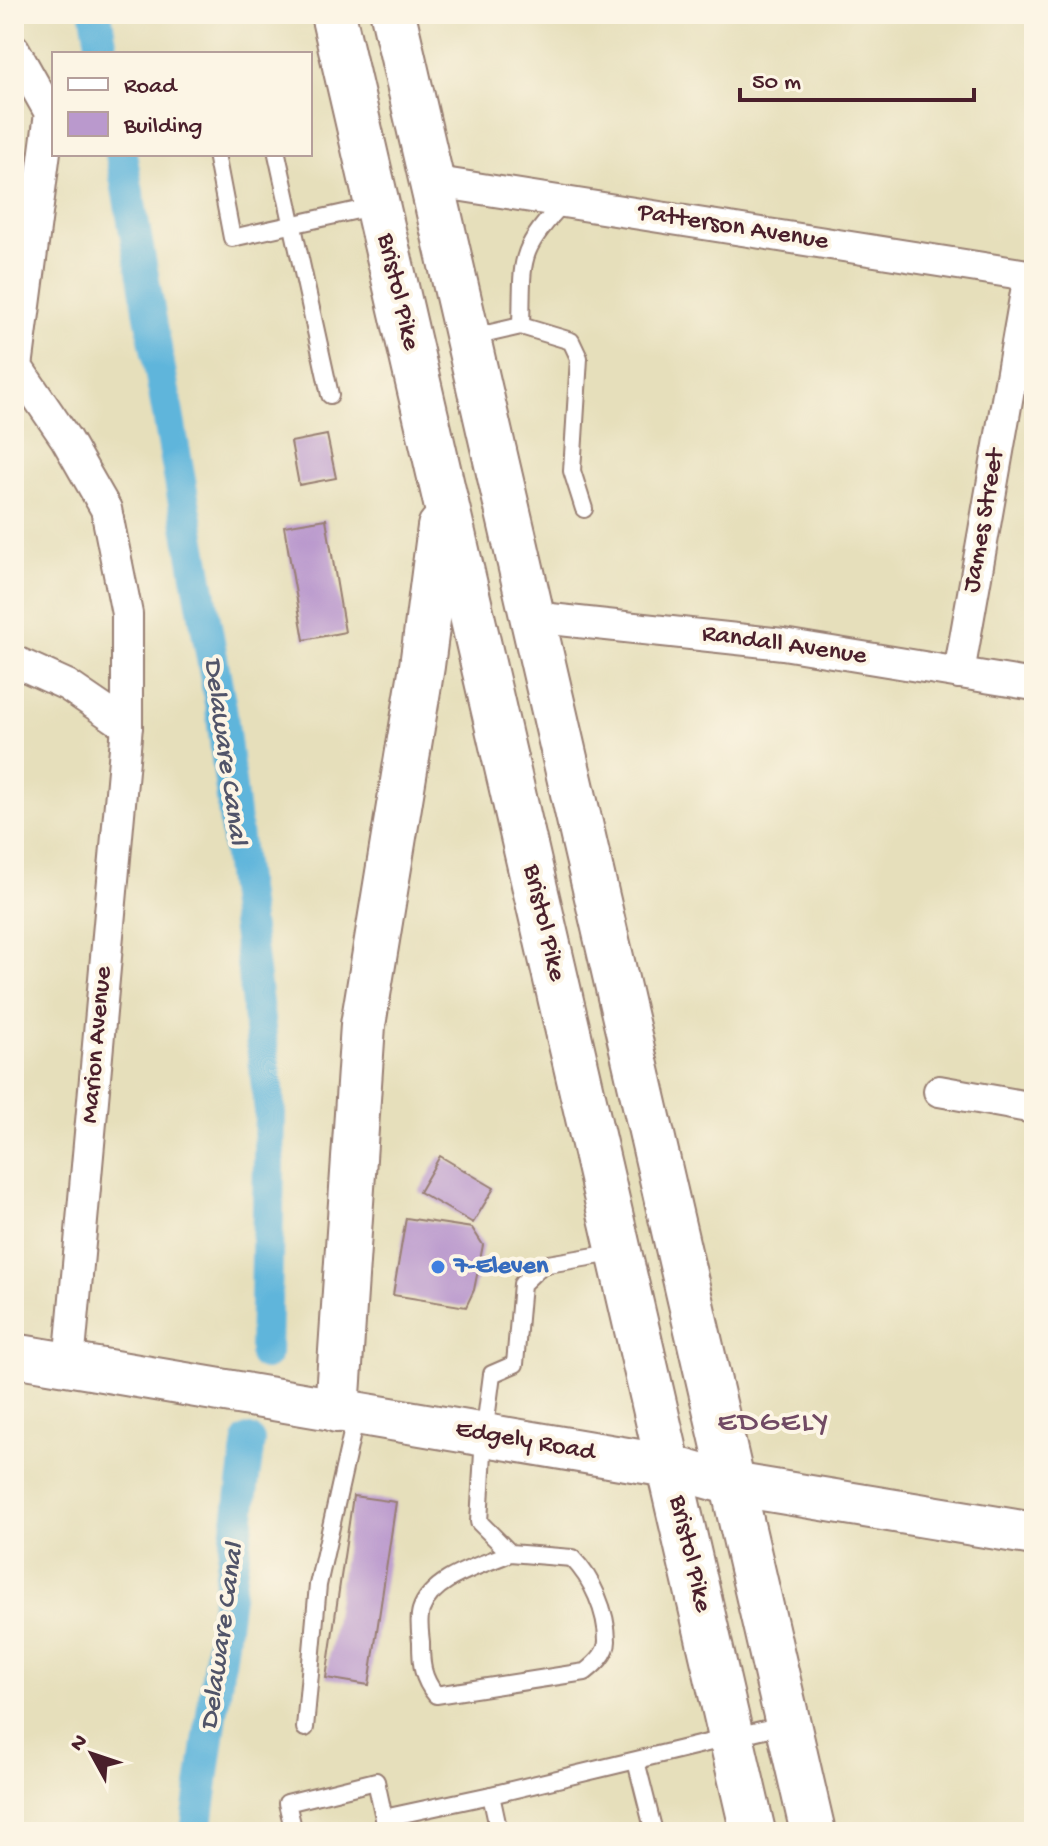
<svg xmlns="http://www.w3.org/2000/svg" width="1048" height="1846" viewBox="0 0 1048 1846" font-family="'Gochi Hand',sans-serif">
  <rect width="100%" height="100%" fill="#fcf5e5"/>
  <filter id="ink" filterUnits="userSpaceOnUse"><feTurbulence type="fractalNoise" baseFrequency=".0125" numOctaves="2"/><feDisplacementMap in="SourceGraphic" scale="16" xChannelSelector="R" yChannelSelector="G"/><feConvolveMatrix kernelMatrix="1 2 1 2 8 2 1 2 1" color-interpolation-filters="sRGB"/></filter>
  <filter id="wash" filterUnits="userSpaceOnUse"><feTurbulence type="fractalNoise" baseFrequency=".006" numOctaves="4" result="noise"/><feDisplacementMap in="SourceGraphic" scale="32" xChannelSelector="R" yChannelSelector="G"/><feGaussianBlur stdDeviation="1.8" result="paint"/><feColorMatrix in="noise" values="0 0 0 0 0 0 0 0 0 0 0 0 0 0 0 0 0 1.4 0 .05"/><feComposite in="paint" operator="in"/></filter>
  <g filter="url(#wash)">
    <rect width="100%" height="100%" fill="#e6dfbb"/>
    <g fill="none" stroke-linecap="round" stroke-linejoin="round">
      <!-- canal -->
      <g stroke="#5fb5db" stroke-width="32">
        <path d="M96,14L103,54"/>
        <path d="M121,154L221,708L270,1111L265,1354"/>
        <path d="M196,1832L249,1441"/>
      </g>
    </g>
    <g id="blocks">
      <!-- building -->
      <g fill="#ba99cd">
        <path d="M327,435L336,478L299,485L291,442Z"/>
        <path d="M326,519L345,632L304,640L284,526Z"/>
        <path d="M440,1156L494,1188L473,1223L419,1192Z"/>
        <path d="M406,1218L472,1228L483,1245L474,1290L466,1307L393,1295Z"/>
        <path d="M353,1496L396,1502L369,1685L326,1678Z"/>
      </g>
    </g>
  </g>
  <g filter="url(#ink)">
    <use href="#blocks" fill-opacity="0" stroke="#987f73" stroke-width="2"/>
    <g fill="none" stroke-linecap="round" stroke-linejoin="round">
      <defs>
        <g id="lane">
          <path d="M216,154L232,238L376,206"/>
          <path d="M277,154L330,395"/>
          <path d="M521,326C523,259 516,253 564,202"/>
          <path d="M469,338L521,326L571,341L579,358L572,471L584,509"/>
          <path d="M510,1553C481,1566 432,1577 421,1610C418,1619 420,1633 421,1642C421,1664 422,1678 436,1695L585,1672C594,1665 607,1654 607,1641C607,1612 592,1578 572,1558L510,1553L479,1522L484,1435L492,1374L515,1364L522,1284L542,1265L619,1252"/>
          <path d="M305,1728L318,1585L356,1415"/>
          <path d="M636,1761L654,1832"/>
          <path d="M384,1818L491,1795"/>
          <path d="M294,1832L287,1803L376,1781L387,1832"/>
          <path d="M499,1832L491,1795L786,1724"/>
        </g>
        <g id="street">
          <path d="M14,49L50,113L17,367L66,439L106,509L127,614V726L69,1364"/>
          <path d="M431,181L1034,276"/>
          <path d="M532,617L783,644L1034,685"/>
          <path d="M14,661L67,685L127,726"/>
          <path d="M959,673L1029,275"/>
          <path d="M939,1091L1034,1108"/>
        </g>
        <path id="secondary" d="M14,1355L668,1466L732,1484L1034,1534"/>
        <g id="highway">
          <path d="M333,14L753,1832"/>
          <path d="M393,14L813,1832"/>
          <path d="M337,1410L363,1025L422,666L440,527"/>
        </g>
      </defs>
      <!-- lane casing -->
      <use href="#lane" stroke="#987f73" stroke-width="20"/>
      <!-- street casing -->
      <use href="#street" stroke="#987f73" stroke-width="34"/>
      <!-- secondary casing -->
      <use href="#secondary" stroke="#987f73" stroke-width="46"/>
      <!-- highway casing -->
      <use href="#highway" stroke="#987f73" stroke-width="48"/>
      <!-- lane -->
      <use href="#lane" stroke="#fff" stroke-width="16"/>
      <!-- street -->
      <use href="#street" stroke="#fff" stroke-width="30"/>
      <!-- secondary -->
      <use href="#secondary" stroke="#fff" stroke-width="42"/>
      <!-- highway -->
      <use href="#highway" stroke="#fff" stroke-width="44"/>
    </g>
  </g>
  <!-- markers -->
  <circle fill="#3f7fe0" stroke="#fcf5e5" stroke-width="3" cx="438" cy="1267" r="8"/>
  <g text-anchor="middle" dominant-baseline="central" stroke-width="8" stroke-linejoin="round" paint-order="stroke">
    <!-- street labels -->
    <g font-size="26" fill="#4a1f2b" stroke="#fcf5e5">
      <text transform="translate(733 228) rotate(9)">Patterson Avenue</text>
      <text transform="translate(397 292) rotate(77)">Bristol Pike</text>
      <text transform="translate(985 521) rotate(-80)">James Street</text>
      <text transform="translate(784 646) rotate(8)">Randall Avenue</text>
      <text transform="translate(543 923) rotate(77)">Bristol Pike</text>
      <text transform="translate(98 1045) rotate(-85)">Marion Avenue</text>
      <text transform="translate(525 1442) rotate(10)">Edgely Road</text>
      <text transform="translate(689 1554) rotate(77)">Bristol Pike</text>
    </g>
    <!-- shop labels -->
    <g font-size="26" font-weight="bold" fill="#366cbe" stroke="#fcf5e5" text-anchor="start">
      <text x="454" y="1267">7-Eleven</text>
    </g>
    <!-- water labels -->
    <g font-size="28" font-style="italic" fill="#515469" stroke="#fcf5e5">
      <text transform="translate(224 751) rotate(82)">Delaware Canal</text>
      <text transform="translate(223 1637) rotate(-82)">Delaware Canal</text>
    </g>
    <!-- quarter labels -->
    <g font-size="30" letter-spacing="2" fill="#714a64" stroke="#fcf5e5">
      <text x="774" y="1424">EDGELY</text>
    </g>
  </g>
  <!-- margin -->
  <rect width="1048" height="1846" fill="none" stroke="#fcf5e5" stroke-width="48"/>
  <!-- legend -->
  <rect x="52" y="52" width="260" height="104" fill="#fcf5e5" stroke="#b59f9b" stroke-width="2"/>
  <rect x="68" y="78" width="40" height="12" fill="#ffffff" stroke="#b59f9b" stroke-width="2"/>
  <text x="124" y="92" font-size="24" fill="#4a1f2b">Road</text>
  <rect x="68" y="112" width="40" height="24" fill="#ba99cd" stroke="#b59f9b" stroke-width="2"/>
  <text x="124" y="132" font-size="24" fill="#4a1f2b">Building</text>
  <!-- north arrow -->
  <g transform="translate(92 1754) rotate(310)" stroke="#fcf5e5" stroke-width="6" paint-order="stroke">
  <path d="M0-6L14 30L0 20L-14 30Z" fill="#4a1f2b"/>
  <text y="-12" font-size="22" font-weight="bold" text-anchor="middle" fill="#4a1f2b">N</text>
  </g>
  <!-- scale -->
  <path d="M740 88v12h234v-12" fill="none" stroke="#4a1f2b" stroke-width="4"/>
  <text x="752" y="88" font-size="24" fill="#4a1f2b" stroke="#fcf5e5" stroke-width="6" paint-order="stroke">50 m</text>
</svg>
